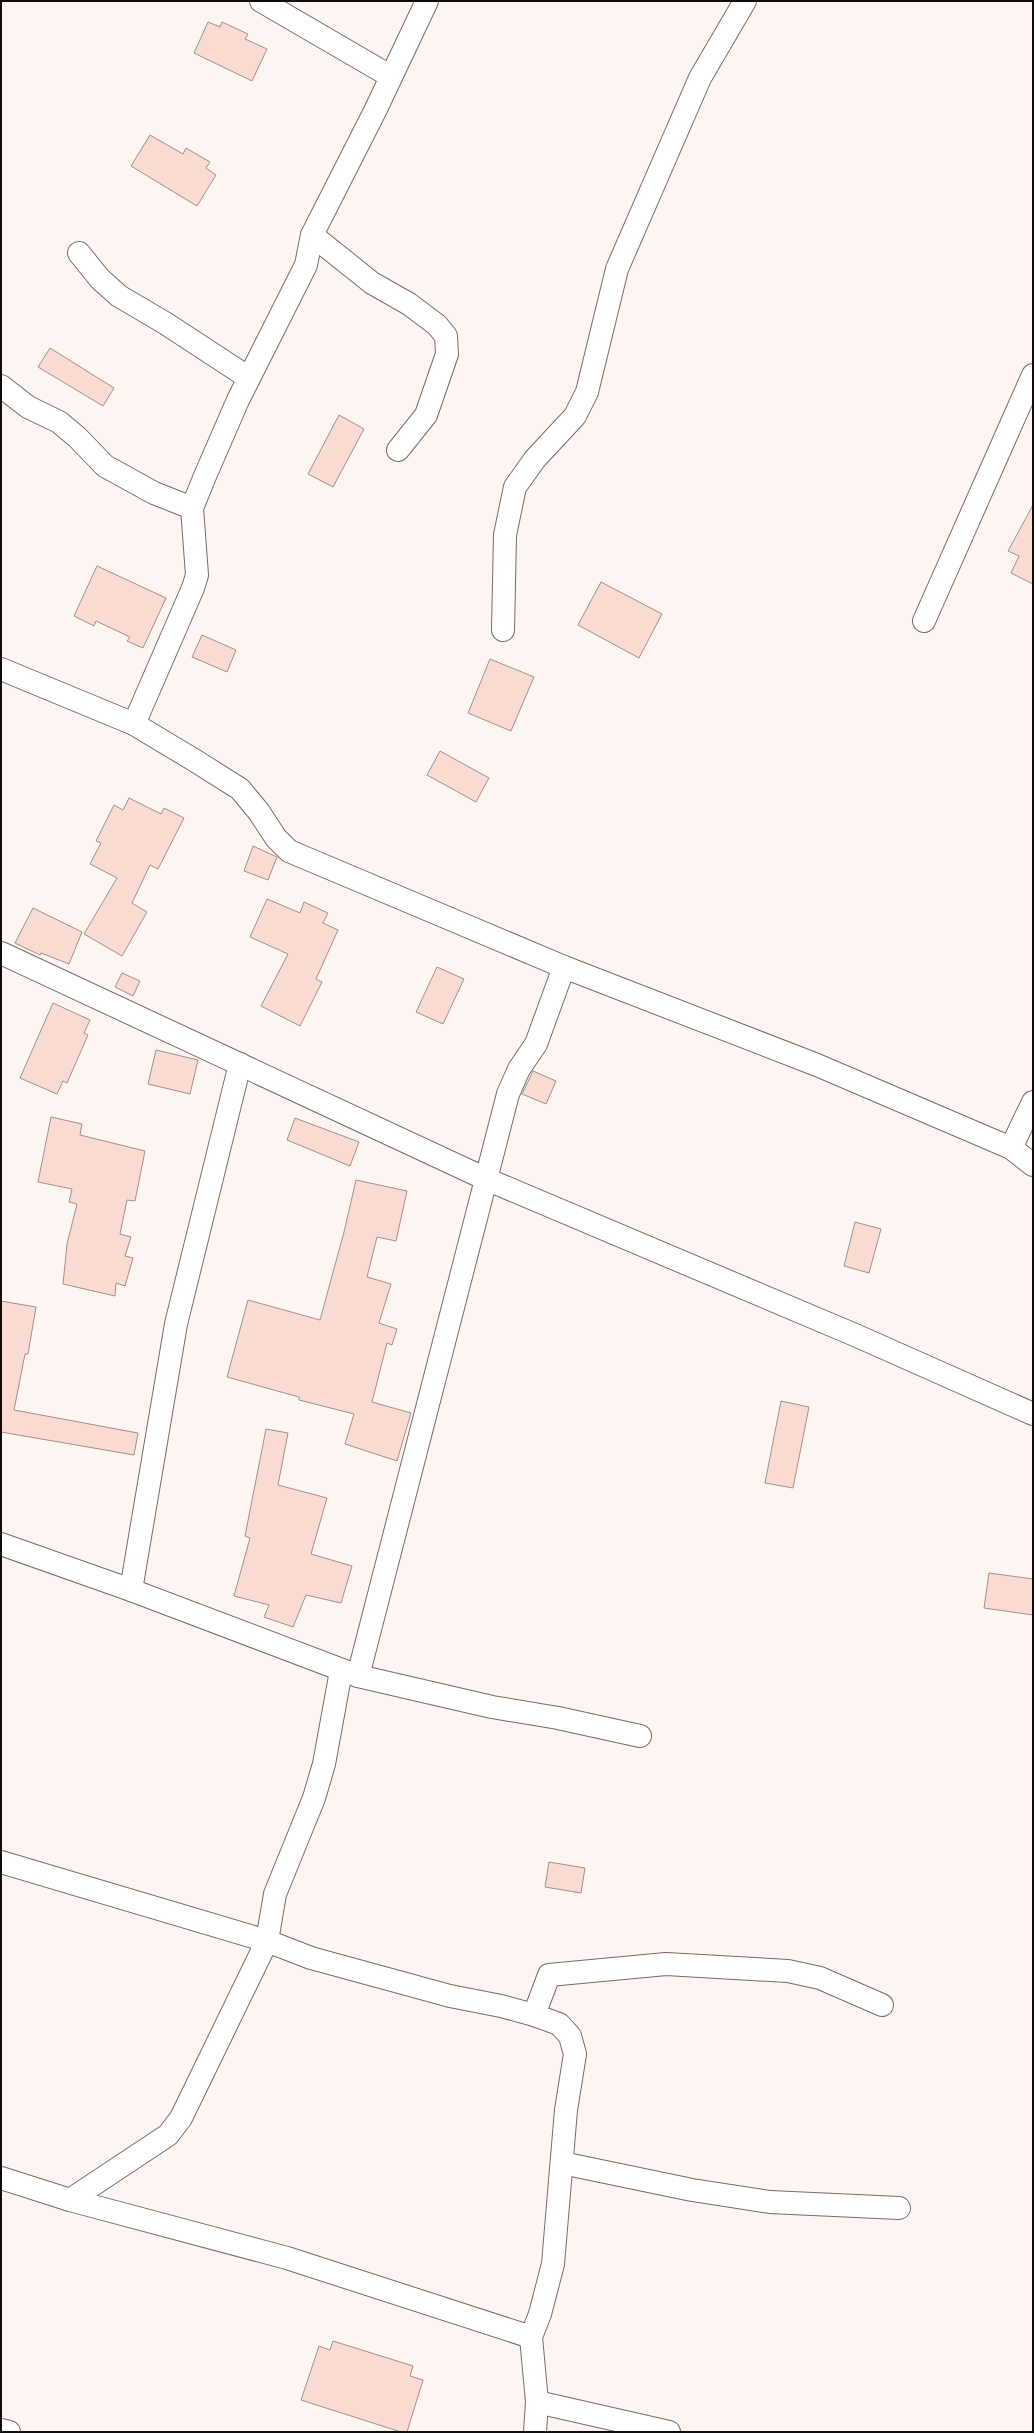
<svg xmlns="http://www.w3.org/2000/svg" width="1034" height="2433" viewBox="0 0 1034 2433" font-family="'Fira Sans Condensed',sans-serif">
  <rect width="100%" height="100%" fill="#fdf5f2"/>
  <!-- building -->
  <g fill="#fadbd1" stroke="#a4908a">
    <path d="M208,22L220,27L222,22L248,34L245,39L267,49L252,81L194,53Z"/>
    <path d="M150,135L183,154L186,148L210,162L206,168L216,175L197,206L131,166Z"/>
    <path d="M50,348L114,388L103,406L38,367Z"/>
    <path d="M339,415L364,429L333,487L308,474Z"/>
    <path d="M1033,505V584L1011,573L1019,556L1008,551Z"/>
    <path d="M97,566L166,598L143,648L127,641L130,637L96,621L94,626L74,616Z"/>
    <path d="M601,582L662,614L639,658L578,625Z"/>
    <path d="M202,635L236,650L227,672L192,657Z"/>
    <path d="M490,659L534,677L511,731L468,713Z"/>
    <path d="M440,751L489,778L476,802L427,775Z"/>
    <path d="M129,798L161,814L164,808L184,818L158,869L150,865L132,903L147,912L122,956L84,934L117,878L90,864L101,843L96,841L114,805L123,810Z"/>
    <path d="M253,846L277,857L268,880L244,871Z"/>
    <path d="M267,899L300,913L304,902L328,913L323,923L338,930L316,979L322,982L300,1026L261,1006L288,954L250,937Z"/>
    <path d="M33,908L82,932L69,964L41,953L40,955L15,943Z"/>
    <path d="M437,967L464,979L443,1024L416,1012Z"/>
    <path d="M122,973L140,981L133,996L115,987Z"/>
    <path d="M53,1003L90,1020L84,1033L88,1035L67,1083L63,1081L57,1094L20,1078Z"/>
    <path d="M156,1050L198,1060L190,1094L148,1084Z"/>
    <path d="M533,1071L556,1081L546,1104L522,1094Z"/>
    <path d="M51,1117L82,1124L80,1135L145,1151L135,1201L127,1200L120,1234L131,1237L125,1256L133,1258L125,1286L116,1283L115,1296L63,1284L67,1244L77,1204L69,1202L72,1189L38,1182Z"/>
    <path d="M295,1118L359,1142L350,1166L287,1140Z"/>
    <path d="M356,1180L407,1191L396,1241L377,1237L367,1277L391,1284L379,1323L397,1329L392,1345L387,1343L372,1402L411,1413L397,1461L345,1444L354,1414L299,1400V1397L227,1377L248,1300L320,1320L344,1232Z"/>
    <path d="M855,1222L881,1229L869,1273L844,1266Z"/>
    <path d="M1,1301L36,1307L28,1354H25L14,1410L138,1433L134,1455L1,1432Z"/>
    <path d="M781,1401L809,1407L793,1488L765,1483Z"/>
    <path d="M266,1429L288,1433L278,1485L327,1498L311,1554L352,1566L341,1603L306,1595L293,1627L264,1617L269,1605L234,1596L250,1538L245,1536Z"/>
    <path d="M989,1573L1033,1579V1615L984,1608Z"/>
    <path d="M549,1862L585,1868L581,1893L545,1887Z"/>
    <path d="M333,2341L413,2366L410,2376L423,2380L407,2432H401L301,2400L319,2346L330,2350Z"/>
  </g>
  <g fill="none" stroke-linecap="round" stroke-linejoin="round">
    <defs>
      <g id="minor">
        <path d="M261,1L390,76"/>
        <path d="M312,235L372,283L409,304L437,325L446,336L447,354L426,415L398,450"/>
        <path d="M79,253L100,279L119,296L165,323L249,378"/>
        <path d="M1,386L28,407L59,422L77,437L105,466L154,493L192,508"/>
        <path d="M924,621L1033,375"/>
        <path d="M503,630L505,535L515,487L535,459L575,416L587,392L617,269L700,78L745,1"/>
        <path d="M1,669L134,724L194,760L240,789L259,812L276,838L289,851L564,967L536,1044L519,1069L508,1094L358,1676L131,1590L1,1544"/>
        <path d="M134,724L193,588L197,575L192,508L205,476L238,400L306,265L312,235L375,111L427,1"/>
        <path d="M1,953L486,1179L855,1335L1033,1414"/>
        <path d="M564,967L817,1065L1011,1148L1033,1165"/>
        <path d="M1011,1148L1033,1102"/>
        <path d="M131,1590L176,1324L240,1064"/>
        <path d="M358,1676L492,1707L558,1718L640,1736"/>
        <path d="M1,1862L267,1941L311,1958L450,1996L501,2006L534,2015L559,2024L570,2036L575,2054L566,2110L553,2264L540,2314L531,2337L537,2402L535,2432"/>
        <path d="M534,2015L549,1975L666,1964L788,1971L820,1978L882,2005"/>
        <path d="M562,2163L692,2190L770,2202L899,2208"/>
        <path d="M1,2178L70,2200L287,2258L531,2337"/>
        <path d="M70,2200L168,2135L181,2118L267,1941L275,1894L314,1798L324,1764L341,1671"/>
        <path d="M537,2402L669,2432"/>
        <path d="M1,2430L9,2432"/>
      </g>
    </defs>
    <!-- minor casing -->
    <use href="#minor" stroke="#7d6a64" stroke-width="24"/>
    <!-- minor -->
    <use href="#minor" stroke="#fff" stroke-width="22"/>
  </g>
  <!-- border -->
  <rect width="1034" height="2433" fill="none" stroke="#110b09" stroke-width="4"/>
</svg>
